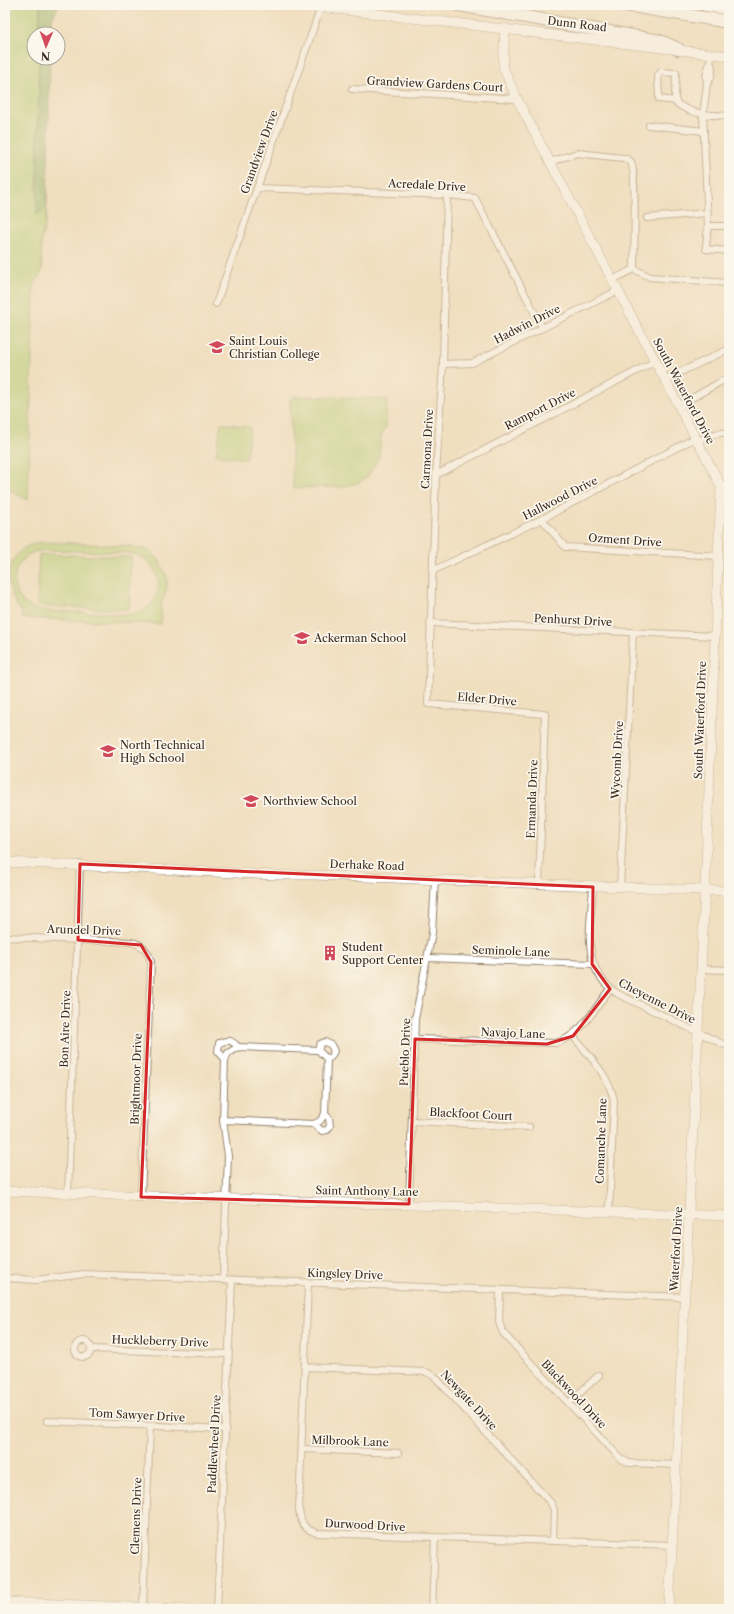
<svg xmlns="http://www.w3.org/2000/svg" width="734" height="1614" viewBox="0 0 734 1614" font-family="'Libre Caslon Text',serif">
  <rect width="100%" height="100%" fill="#fbf7ec"/>
  <filter id="ink" filterUnits="userSpaceOnUse"><feTurbulence type="fractalNoise" baseFrequency=".025" numOctaves="2"/><feDisplacementMap in="SourceGraphic" scale="8" xChannelSelector="R" yChannelSelector="G"/><feConvolveMatrix kernelMatrix="1 2 1 2 8 2 1 2 1" color-interpolation-filters="sRGB"/></filter>
  <filter id="wash" filterUnits="userSpaceOnUse"><feTurbulence type="fractalNoise" baseFrequency=".012" numOctaves="4" result="noise"/><feDisplacementMap in="SourceGraphic" scale="16" xChannelSelector="R" yChannelSelector="G"/><feGaussianBlur stdDeviation="0.9" result="paint"/><feColorMatrix in="noise" values="0 0 0 0 0 0 0 0 0 0 0 0 0 0 0 0 0 1.4 0 .05"/><feComposite in="paint" operator="in"/></filter>
  <g filter="url(#wash)">
    <rect width="100%" height="100%" fill="#f0dfbf"/>
    <!-- green -->
    <g fill="#b1cf76" stroke="#767c4a" fill-rule="evenodd">
      <path d="M5,5H40L39,34H34V58H39L37,214L47,207L46,221L41,241L42,271L34,286L28,500L5,488Z"/>
      <path d="M294,396L387,399L386,427L381,436L379,456L369,475L358,483L342,487L293,488L290,400Z"/>
      <path d="M221,423L250,427L246,459L216,455Z"/>
      <path d="M46,542L131,546L149,551L159,560L167,577V589L161,605V624L22,618V612C0,587 5,543 46,542ZM47,550L129,553C163,558 170,604 136,613C126,616 115,614 105,613C84,612 64,612 43,611C3,605 6,551 47,550Z"/>
      <path d="M39,554L131,557L129,610L37,606Z"/>
    </g>
    <!-- forest -->
    <g fill="#8cb267" stroke="#646e42">
      <path d="M40,5H59L51,21V34H39Z"/>
      <path d="M39,58H50L47,207L37,215Z"/>
    </g>
  </g>
  <g filter="url(#ink)">
    <g fill="none" stroke-linecap="round" stroke-linejoin="round">
      <defs>
        <g id="street">
          <path d="M707,84C712,77 714,70 710,62"/>
          <path d="M352,89L517,99"/>
          <path d="M676,101L659,99L658,75L661,72L676,73L675,98L676,103C692,115 710,115 729,116"/>
          <path d="M649,125L704,131"/>
          <path d="M550,162L577,153L623,158C626,159 629,159 631,162C637,173 634,251 634,269L612,280"/>
          <path d="M257,188L447,195L475,198L542,327"/>
          <path d="M447,195L443,364L436,475L428,704L545,714L539,885"/>
          <path d="M647,218L708,213"/>
          <path d="M708,226L703,114L707,84L706,77L712,54"/>
          <path d="M729,226H708L706,246V249L729,251"/>
          <path d="M634,269L650,277L729,283"/>
          <path d="M216,304L321,7"/>
          <path d="M443,364L472,363L617,291"/>
          <path d="M664,380L729,349"/>
          <path d="M678,406L729,377"/>
          <path d="M697,441L714,434L729,432"/>
          <path d="M436,475L654,362"/>
          <path d="M721,486H729"/>
          <path d="M542,519L565,547L719,556"/>
          <path d="M432,571L542,519L695,438"/>
          <path d="M430,623L715,636"/>
          <path d="M593,887C591,926 579,969 618,994L729,1047"/>
          <path d="M620,888L633,633"/>
          <path d="M5,937L131,942C143,945 147,949 151,962L141,1197"/>
          <path d="M428,958L592,964"/>
          <path d="M701,969L729,970"/>
          <path d="M573,1036C589,1056 608,1074 614,1100L609,1212"/>
          <path d="M415,1039L556,1043C581,1036 595,1008 610,989"/>
          <path d="M318,1050L320,1044L325,1042L331,1045L334,1051L331,1057L327,1059"/>
          <path d="M225,1059L218,1051L219,1043C228,1039 232,1040 238,1047"/>
          <path d="M223,1120L314,1124L320,1121L325,1114L327,1059L318,1050L238,1047L228,1053L225,1060L223,1120L228,1156L223,1280"/>
          <path d="M412,1121L529,1127"/>
          <path d="M314,1124L322,1131L327,1130L330,1126L329,1118L325,1114"/>
          <path d="M68,1194L80,864"/>
          <path d="M409,1204L415,1019L432,933L435,879"/>
          <path d="M5,1278L36,1280L84,1274L685,1297"/>
          <path d="M308,1283L299,1510C301,1524 304,1529 317,1533L673,1545"/>
          <path d="M500,1290L499,1322L503,1333L621,1459L629,1463L677,1465"/>
          <circle cx="83" cy="1349" r="8"/>
          <path d="M91,1349L228,1354"/>
          <path d="M305,1367L426,1372L434,1376L551,1503L554,1510L553,1541"/>
          <path d="M569,1403L599,1375"/>
          <path d="M47,1421L225,1429"/>
          <path d="M302,1449L398,1453"/>
          <path d="M143,1607L150,1426"/>
          <path d="M217,1609L232,1280"/>
          <path d="M432,1609L435,1538"/>
        </g>
        <g id="secondary">
          <path d="M303,5L729,56"/>
          <path d="M505,28L503,67L517,99L721,486L705,890L669,1609"/>
          <path d="M5,862L275,875H314L729,891"/>
          <path d="M5,1191L729,1216"/>
          <path d="M5,1602L186,1609"/>
        </g>
        <g id="highway">
          <path d="M459,5L660,41L678,49"/>
          <path d="M625,5L729,22"/>
          <path d="M706,5L729,9"/>
        </g>
      </defs>
      <!-- street casing -->
      <use href="#street" stroke="#96846e" stroke-width="8"/>
      <!-- secondary casing -->
      <use href="#secondary" stroke="#96846e" stroke-width="10"/>
      <!-- highway casing -->
      <use href="#highway" stroke="#96846e" stroke-width="14"/>
      <!-- street -->
      <use href="#street" stroke="#fff" stroke-width="6"/>
      <!-- secondary -->
      <use href="#secondary" stroke="#fff" stroke-width="9"/>
      <!-- highway -->
      <use href="#highway" stroke="#fff" stroke-width="12"/>
    </g>
  </g>
  <!-- marked area -->
  <path d="M0 0H734V1614H0ZM80,864L593,887L592,964L610,989L573,1036L547,1044L415,1039L409,1204L141,1197L151,962L141,945L78,940Z" fill="#f0dfbf" fill-opacity=".55" fill-rule="evenodd"/>
  <path fill="none" stroke="#d62828" stroke-width="3" stroke-linejoin="round" d="M80,864L593,887L592,964L610,989L573,1036L547,1044L415,1039L409,1204L141,1197L151,962L141,945L78,940Z"/>
  <!-- icons -->
  <defs>
    <symbol id="university-bare" viewBox="-9 -9 18 18"><path d="M0-5L7-2L0 1L-7-2ZM-4 1L0 2.5L4 1V4Q0 6-4 4Z" fill="#d1495b" stroke="#fbf7ec" stroke-width="2.5" paint-order="stroke"/></symbol>
    <symbol id="school-bare" viewBox="-9 -9 18 18"><path d="M0-5L7-2L0 1L-7-2ZM-4 1L0 2.5L4 1V4Q0 6-4 4Z" fill="#d1495b" stroke="#fbf7ec" stroke-width="2.5" paint-order="stroke"/></symbol>
    <symbol id="building-bare" viewBox="-9 -9 18 18"><path d="M-4-6H4V6H1V3H-1V6H-4ZM-2.5-4.3h1.7v1.8h-1.7ZM.8-4.3h1.7v1.8H.8ZM-2.5-1h1.7V.8h-1.7ZM.8-1h1.7V.8H.8Z" fill="#d1495b" stroke="#fbf7ec" stroke-width="2.5" paint-order="stroke"/></symbol>
  </defs>
  <g fill-rule="evenodd">
    <use href="#university-bare" x="206" y="336" width="22" height="22"/>
    <use href="#school-bare" x="291" y="627" width="22" height="22"/>
    <use href="#school-bare" x="97" y="740" width="22" height="22"/>
    <use href="#school-bare" x="240" y="790" width="22" height="22"/>
    <use href="#building-bare" x="319" y="942" width="22" height="22"/>
  </g>
  <g text-anchor="middle" dominant-baseline="central" stroke-width="3.5" stroke-linejoin="round" paint-order="stroke">
    <!-- street labels -->
    <g font-size="11" fill="#3b2a1e" stroke="#fbf7ec">
      <text transform="translate(577 24) rotate(7)">Dunn Road</text>
      <text transform="translate(435 84) rotate(3)">Grandview Gardens Court</text>
      <text transform="translate(259 152) rotate(-70)">Grandview Drive</text>
      <text transform="translate(427 185) rotate(3)">Acredale Drive</text>
      <text transform="translate(527 324) rotate(-27)">Hadwin Drive</text>
      <text transform="translate(684 391) rotate(62)">South Waterford Drive</text>
      <text transform="translate(540 409) rotate(-27)">Ramport Drive</text>
      <text transform="translate(427 449) rotate(-87)">Carmona Drive</text>
      <text transform="translate(560 498) rotate(-27)">Hallwood Drive</text>
      <text transform="translate(625 540) rotate(4)">Ozment Drive</text>
      <text transform="translate(573 620) rotate(3)">Penhurst Drive</text>
      <text transform="translate(487 699) rotate(5)">Elder Drive</text>
      <text transform="translate(700 720) rotate(-88)">South Waterford Drive</text>
      <text transform="translate(617 760) rotate(-87)">Wycomb Drive</text>
      <text transform="translate(532 799) rotate(-88)">Ermanda Drive</text>
      <text transform="translate(367 865) rotate(2)">Derhake Road</text>
      <text transform="translate(84 930) rotate(2)">Arundel Drive</text>
      <text transform="translate(511 951) rotate(2)">Seminole Lane</text>
      <text transform="translate(657 1001) rotate(27)">Cheyenne Drive</text>
      <text transform="translate(65 1029) rotate(-88)">Bon Aire Drive</text>
      <text transform="translate(513 1033) rotate(2)">Navajo Lane</text>
      <text transform="translate(405 1052) rotate(-88)">Pueblo Drive</text>
      <text transform="translate(136 1079) rotate(-88)">Brightmoor Drive</text>
      <text transform="translate(471 1114) rotate(3)">Blackfoot Court</text>
      <text transform="translate(601 1141) rotate(-88)">Comanche Lane</text>
      <text transform="translate(367 1191) rotate(1)">Saint Anthony Lane</text>
      <text transform="translate(676 1249) rotate(-87)">Waterford Drive</text>
      <text transform="translate(345 1274) rotate(2)">Kingsley Drive</text>
      <text transform="translate(160 1341) rotate(2)">Huckleberry Drive</text>
      <text transform="translate(574 1394) rotate(47)">Blackwood Drive</text>
      <text transform="translate(469 1400) rotate(47)">Newgate Drive</text>
      <text transform="translate(137 1415) rotate(3)">Tom Sawyer Drive</text>
      <text transform="translate(350 1441) rotate(2)">Milbrook Lane</text>
      <text transform="translate(214 1444) rotate(-87)">Paddlewheel Drive</text>
      <text transform="translate(136 1516) rotate(-88)">Clemens Drive</text>
      <text transform="translate(365 1525) rotate(3)">Durwood Drive</text>
    </g>
    <!-- poi labels -->
    <g font-size="11" fill="#3b2a1e" stroke="#fbf7ec" text-anchor="start">
      <text x="229" y="341">Saint Louis<tspan x="229" dy="13">Christian College</tspan></text>
      <text x="314" y="638">Ackerman School</text>
      <text x="120" y="745">North Technical<tspan x="120" dy="13">High School</tspan></text>
      <text x="263" y="801">Northview School</text>
      <text x="342" y="947">Student<tspan x="342" dy="13">Support Center</tspan></text>
    </g>
  </g>
  <!-- margin -->
  <rect width="734" height="1614" fill="none" stroke="#fbf7ec" stroke-width="20"/>
  <!-- north arrow -->
  <g transform="translate(46 46) rotate(182)"><circle r="19" fill="#fbf7ec" stroke="#aea59a"/>
  <path d="M0-3L7 15L0 10L-7 15Z" fill="#d1495b"/>
  <text y="-6" font-size="11" font-weight="bold" text-anchor="middle" fill="#3b2a1e">N</text>
  </g>
</svg>
